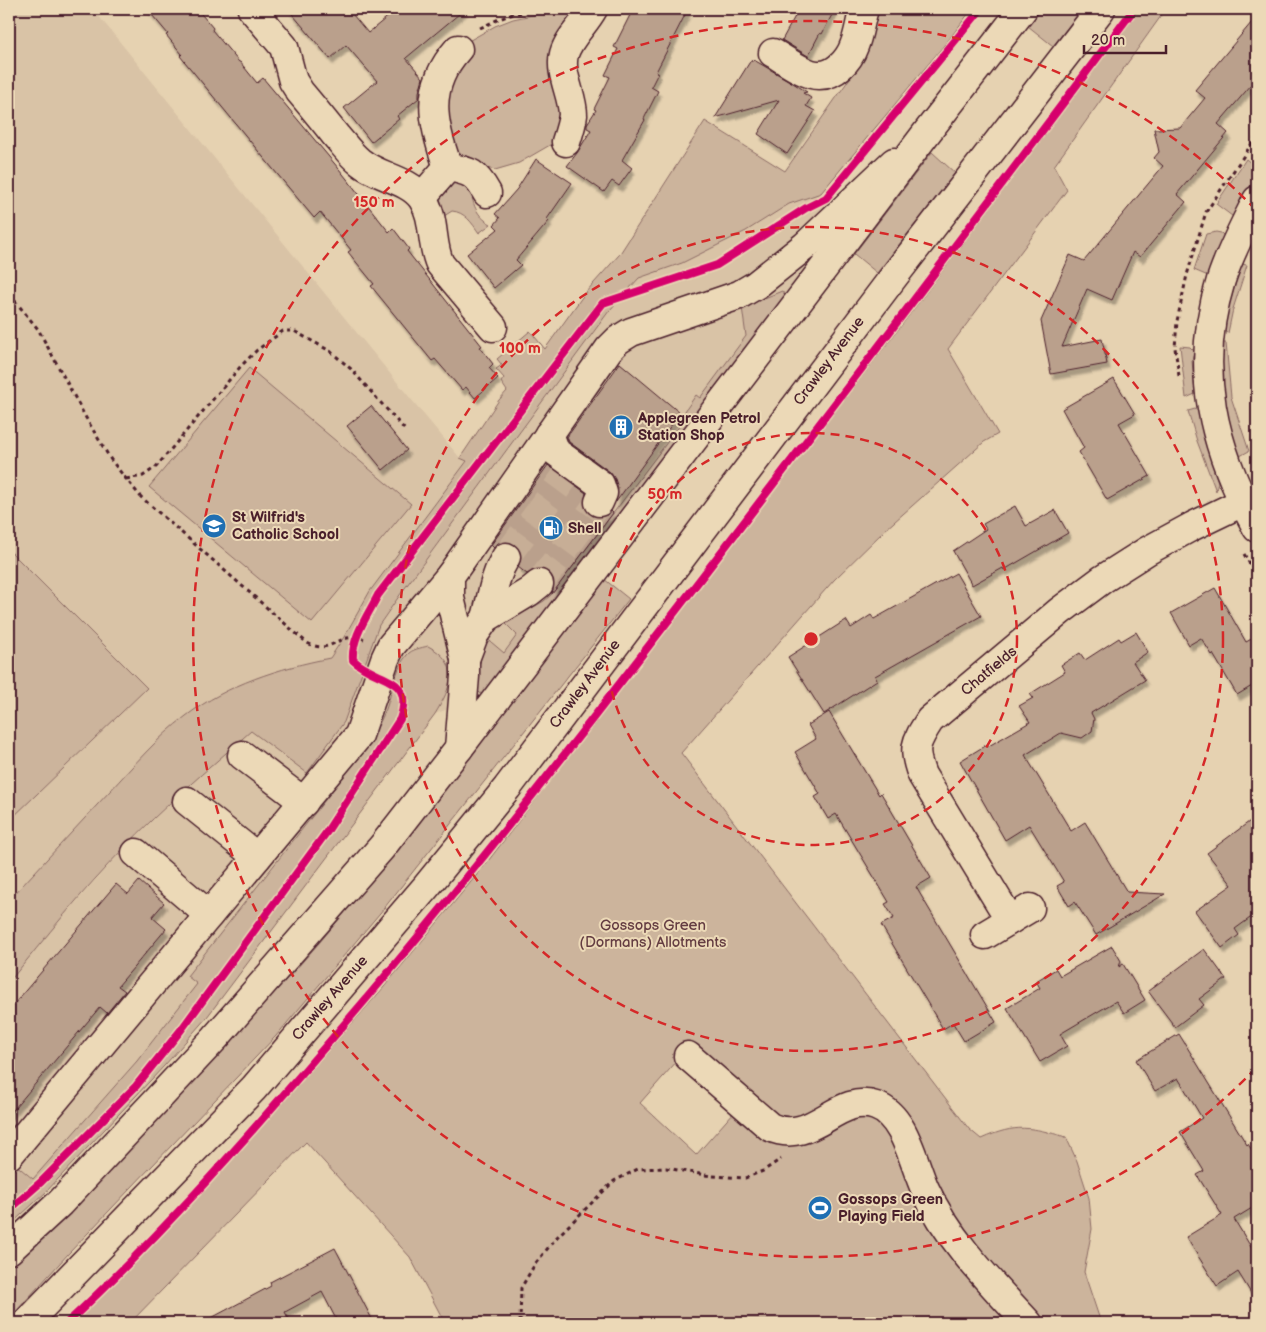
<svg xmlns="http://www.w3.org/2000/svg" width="1266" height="1332" viewBox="0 0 1266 1332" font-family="'Balsamiq Sans',sans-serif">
  <defs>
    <filter id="shadow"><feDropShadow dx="3" dy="5.5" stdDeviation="1" flood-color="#0004"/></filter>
  </defs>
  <rect width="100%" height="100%" fill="#e6d2b1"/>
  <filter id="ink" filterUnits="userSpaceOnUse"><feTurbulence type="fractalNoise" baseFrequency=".02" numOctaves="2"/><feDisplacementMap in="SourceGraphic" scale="10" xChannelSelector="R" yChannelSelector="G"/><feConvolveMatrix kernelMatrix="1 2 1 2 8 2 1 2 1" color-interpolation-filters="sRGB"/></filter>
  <g filter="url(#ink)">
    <!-- built -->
    <path fill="#d9c3a6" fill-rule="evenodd" d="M9,9H93L401,387L460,458L467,461L370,591L344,637L269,744L307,773L356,690L369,651L379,625L402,592L609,311L639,278L682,263L746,231L789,204L821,193L849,216L488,693L435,714L207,1017L137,1061L33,1179L15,1164L9,1170ZM168,805L122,850L67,912L123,843Z"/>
    <!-- green -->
    <g fill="#ccb49c" stroke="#8b6a64" fill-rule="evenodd">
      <path d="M561,9H584L557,82L560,135L550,145L519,163L495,170L483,167L469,161L459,153L451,142L443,104L465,43L495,26L513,19Z"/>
      <path d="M875,9H972L950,38L821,193L789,204L746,231L682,263L639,278L609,311L402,592L379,625L344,722L307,773L251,731C207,770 163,807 123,849C82,891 46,937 9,982V900C43,864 76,827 110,791C134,765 157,738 186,716C228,684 279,668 330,658L344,637L370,591L467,461L460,458L499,400L507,391L501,382L504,378L496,369L502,365L497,359L530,331L545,349L585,293L619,255L705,121L785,171L857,68Z"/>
      <path d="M1041,9H1082L1053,46L1028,26Z"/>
      <path d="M1140,9H1166L1054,166L1067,190L948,349L998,434L984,442L885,530L834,580L681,753L969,1129L981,1139C1017,1123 1030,1127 1066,1137L1077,1161L1089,1198L1092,1229L1084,1272L1101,1323H445L410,1257L306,1142L130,1323H74L98,1300L195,1199L281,1105L384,987L485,865L901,326ZM693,1043L749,1095L696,1155L640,1103Z"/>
      <path d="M932,152L955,173L877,273L854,254Z"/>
      <path d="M1246,159L1257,168V178L1235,214L1232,216L1216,204Z"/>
      <path d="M454,177L471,188C472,203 476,216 491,224L479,233C472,223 465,212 452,211L444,216L433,201Z"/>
      <path d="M1216,232L1221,233L1224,236L1208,276L1194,270L1206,234Z"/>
      <path d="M1241,264L1247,265L1233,309L1228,333L1222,330Z"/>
      <path d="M782,291L788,299L483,695L476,690L480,661L479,644L484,636L504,653L517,635L505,623L544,601L552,594L687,416L685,411L696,395L700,398L746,336L742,307Z"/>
      <path d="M1223,343H1226L1231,397L1249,451L1240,456L1236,454L1218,373Z"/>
      <path d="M1180,346L1190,347L1194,351L1192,361L1195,394L1186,398Z"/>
      <path d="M249,368L411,504L312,623L149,487Z"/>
      <path d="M1195,409L1198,411L1204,438L1218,482L1216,491L1197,441L1188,411Z"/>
      <path d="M9,550L147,688L9,821Z"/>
      <path d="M604,579L629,599L385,907L276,1036L69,1253L9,1319V1267C66,1212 120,1154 175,1097C223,1046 273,996 319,943C419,826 513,703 604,579Z"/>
      <path d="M428,646C462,663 451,688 435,714L207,1017L165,1065L45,1193L9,1226V1170L15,1164L33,1179L137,1061L197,984L187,976L347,772C361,752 377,732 386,709C392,693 396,667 407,655C412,649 421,648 428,646Z"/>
    </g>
    <!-- building -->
    <g fill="#baa08c" stroke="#4a1f2b" filter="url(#shadow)">
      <path d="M147,9H197L213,28L212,30L239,62H240L257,83L263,78L339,169L389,232L393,228L409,249L407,251L482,346L480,347L493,364L489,368L498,378L475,398L466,387L462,390L435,359L432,361L371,286L374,284L348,252L351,250L320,212L314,218L268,163L180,56L182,54L166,35L168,34Z"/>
      <path d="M288,9H348L368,33L397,9H465L406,58L423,78L419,92V98L397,116L399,119L371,142L344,108L377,81L346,45L330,59Z"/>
      <path d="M633,9H688L656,72L658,73L651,87L658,91L644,119L645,120L622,160L632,168L619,186L612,181L604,192L567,166L577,153L591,130L587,128V124L596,110L594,109L610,77L605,75L618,49L614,47Z"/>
      <path d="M799,9H835L822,34L820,33L808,56L782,40Z"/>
      <path d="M1257,16V78L1218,124L1228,133L1177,194L1186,202L1140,257L1133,252L1112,300L1087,289L1062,347L1102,339L1107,364L1051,374L1041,321L1070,255L1084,261L1163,166L1154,158L1159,152L1154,129L1180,128L1205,98L1195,90Z"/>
      <path d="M751,60L753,61L754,60L793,83L807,92L803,93L811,98L806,106L815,111L787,154L758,134L779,100L715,118Z"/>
      <path d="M536,159L572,183L547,219L549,221L516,260L521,265L494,288L467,254L498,229L494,225L500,218L495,214L517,189Z"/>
      <path d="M620,363L680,413L616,502L618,488L615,479L610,472L569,442L567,437Z"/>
      <path d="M1114,379L1135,414L1119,423L1150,476L1107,500L1079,452L1084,448L1062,409Z"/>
      <path d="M371,406L407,450L383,470L347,426Z"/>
      <path d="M548,465L586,493L584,504L587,512L592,516L601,517L608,515L611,511L613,513L552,594L554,582L551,575L545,570L537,569L527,574L518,567L522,556L520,549L514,544L505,541L498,543L494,548L491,545Z"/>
      <path d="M1015,506L1026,526L1055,510L1068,533L1004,570L1003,568L972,585L953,551L986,529L983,524Z"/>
      <path d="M956,573L981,616L875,676L877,680L824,714L788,657L846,620L851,628L871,615L874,619Z"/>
      <path d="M1215,588L1246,642L1257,636V683L1237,695L1213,654L1212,655L1201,638L1189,645L1171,613Z"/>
      <path d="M1136,632L1148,652L1133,662L1145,680L1091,713L1094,719L1092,731L1082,738L1061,733L1025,755L1071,831L1085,822L1127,892L1165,894L1096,935L1075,902L1069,906L1057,886L1064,882L1029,825L1005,840L960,761L986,745L987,747L1030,722L1019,706L1033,698L1030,694L1065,672L1061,665L1080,653L1085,660L1119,638L1121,641Z"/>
      <path d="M829,712L879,795L881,793L931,878L916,887L996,1022L964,1041L953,1023L943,1029L881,925L894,918L885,904L889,902L836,814L828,819L815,797L820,794L795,752L816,739L808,725Z"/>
      <path d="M1257,816V913L1235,929L1239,935L1222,948L1195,911L1232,885L1207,853Z"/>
      <path d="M139,881L164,903L152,917L166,929L118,986L125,991L107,1013L100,1007L9,1115V1010L116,884L128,894Z"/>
      <path d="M1112,946L1121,961L1119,967L1123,964L1145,1000L1124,1013L1116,1001L1060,1034L1067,1046L1040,1062L1007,1008L1040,988L1036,981L1056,969L1060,976Z"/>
      <path d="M1204,949L1226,979L1199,999L1204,1005L1175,1027L1148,991Z"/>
      <path d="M1179,1034L1247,1145L1248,1144L1257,1158V1205L1234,1219L1257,1257V1303L1238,1272L1217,1286L1186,1237L1222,1215L1197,1175L1204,1171L1180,1132L1202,1118L1178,1078L1155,1091L1136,1060Z"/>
      <path d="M335,1248L374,1323H338L322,1292L285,1312L291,1323H202L271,1286L270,1282Z"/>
    </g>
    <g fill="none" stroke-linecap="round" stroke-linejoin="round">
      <!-- minor-tunnel -->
      <g stroke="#c7ae96" stroke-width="28" stroke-dasharray="28 14" stroke-linecap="butt">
        <path d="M506,557L565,477"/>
        <path d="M539,584L599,502"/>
      </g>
      <defs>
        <g id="minor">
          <path d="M252,9L284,47L293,81L300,92C312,106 324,121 336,136C344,145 351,155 360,162C378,177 408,179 422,198C436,218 430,243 440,264L493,327"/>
          <path d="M773,53C784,59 805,75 818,75C835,76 849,60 854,46C859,34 860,21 864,9"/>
          <path d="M566,142C569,133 572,124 573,115C573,95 559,74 564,54C569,37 585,24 593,9"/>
          <path d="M448,167C432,123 424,87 458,49"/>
          <path d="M422,197L448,167C470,171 476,173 487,193"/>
          <path d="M1257,200C1244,226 1230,252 1221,280C1193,370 1213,448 1257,528"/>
          <path d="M549,434L556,452L600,484L603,493L599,502"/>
          <path d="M486,618C492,597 494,576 506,557"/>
          <path d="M465,659L474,635L486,618L529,592L539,584"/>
          <path d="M459,748L465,676V659L450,598V576L609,349L618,340L631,332L739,295L756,285L805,246L894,162"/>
          <path d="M242,755L304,802"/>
          <path d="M187,801L257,857"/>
          <path d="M136,853L209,915"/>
          <path d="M1010,920L922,775C912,749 915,743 930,720L1060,611L1103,579L1147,551L1193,526L1243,502"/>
          <path d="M985,935L1030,908"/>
          <path d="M688,1056L770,1127C813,1147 837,1092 876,1106C905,1116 913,1163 925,1189C948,1240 990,1282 1028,1323"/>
          <path d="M9,1155L359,735L385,659L391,646L450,576"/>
        </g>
        <g id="major">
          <path d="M9,1250L60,1203L215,1038L382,847L459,748L928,131L1023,9"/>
          <path d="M26,1323L254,1088L426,887L507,788L895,275L1101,9"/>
        </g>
      </defs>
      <!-- minor casing -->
      <use href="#minor" stroke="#4a1f2b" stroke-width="31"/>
      <!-- major casing -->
      <use href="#major" stroke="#4a1f2b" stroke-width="31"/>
      <!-- path -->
      <g stroke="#4a1f2b" stroke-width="3" stroke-dasharray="4 4" stroke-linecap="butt">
        <path d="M480,28L499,19L513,14L545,9"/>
        <path d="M9,295L15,301L38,329L86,418L111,460L126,479L141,497L307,643C334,656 336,631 364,639"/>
        <path d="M1179,376L1175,348L1177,321L1187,275L1206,212L1257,136"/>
        <path d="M126,479L143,476L156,467L241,366L257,350L283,331H294L330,351L351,369L405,430"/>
        <path d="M1244,554L1257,576"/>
        <path d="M520,1323L521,1288L535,1264L557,1237L614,1181L638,1169L666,1168L711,1176L745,1178L763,1171L781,1159"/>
      </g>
      <!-- minor -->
      <use href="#minor" stroke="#ecd9b7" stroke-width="28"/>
      <!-- major -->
      <use href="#major" stroke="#ecd9b7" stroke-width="28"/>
      <defs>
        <g id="cycleway">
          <path d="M9,1210L41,1182L136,1086L181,1030L326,833L400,719C415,675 377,683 353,660C351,638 368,615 378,595L603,303L717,265L806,208L826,198L981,9"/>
          <path d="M67,1323C156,1240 238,1148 317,1056C431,925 538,790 644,652C809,439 972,224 1134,9"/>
        </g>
      </defs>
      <!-- cycleway casing -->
      <use href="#cycleway" stroke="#ecd9b7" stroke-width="11"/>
      <!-- cycleway -->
      <use href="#cycleway" stroke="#d6006c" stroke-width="8"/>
    </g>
  </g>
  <!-- distance rings -->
  <g fill="none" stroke="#d62828" stroke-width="2.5" stroke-dasharray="9 6">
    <circle cx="811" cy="639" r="206"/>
    <circle cx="811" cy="639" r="412"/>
    <path d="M1256 1068A618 618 0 1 1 1256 210"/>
  </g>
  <!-- icons -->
  <defs>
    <symbol id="building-disc" viewBox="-11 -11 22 22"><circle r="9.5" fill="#1f6fb2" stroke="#ecd9b7"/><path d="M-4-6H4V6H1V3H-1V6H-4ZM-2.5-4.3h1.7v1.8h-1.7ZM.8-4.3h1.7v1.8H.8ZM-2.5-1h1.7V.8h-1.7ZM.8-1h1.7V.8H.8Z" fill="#fff"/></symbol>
    <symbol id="school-disc" viewBox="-11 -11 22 22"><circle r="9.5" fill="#1f6fb2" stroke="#ecd9b7"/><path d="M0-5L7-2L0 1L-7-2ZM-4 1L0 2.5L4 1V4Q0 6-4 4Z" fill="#fff"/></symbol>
    <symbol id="fuel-disc" viewBox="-11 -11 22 22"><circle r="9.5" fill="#1f6fb2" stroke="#ecd9b7"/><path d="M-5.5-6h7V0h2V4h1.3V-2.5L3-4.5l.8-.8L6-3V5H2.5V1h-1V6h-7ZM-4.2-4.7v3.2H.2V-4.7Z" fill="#fff"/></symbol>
    <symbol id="stadium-disc" viewBox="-11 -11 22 22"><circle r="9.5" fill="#1f6fb2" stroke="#ecd9b7"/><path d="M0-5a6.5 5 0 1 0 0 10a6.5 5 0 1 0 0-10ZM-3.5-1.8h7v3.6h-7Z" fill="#fff"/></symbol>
  </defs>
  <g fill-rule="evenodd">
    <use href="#building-disc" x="607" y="413" width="28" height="28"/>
    <use href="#school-disc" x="200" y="512" width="28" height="28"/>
    <use href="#fuel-disc" x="537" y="514" width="28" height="28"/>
    <use href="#stadium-disc" x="806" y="1194" width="28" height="28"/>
  </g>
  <g text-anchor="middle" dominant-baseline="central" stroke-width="4" stroke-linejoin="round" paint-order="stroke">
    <!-- street labels -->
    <g font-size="15" fill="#4a1f2b" stroke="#ecd9b7">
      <text transform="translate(829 361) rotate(-53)">Crawley Avenue</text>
      <text transform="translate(989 671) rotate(-40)">Chatfields</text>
      <text transform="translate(585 684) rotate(-53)">Crawley Avenue</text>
      <text transform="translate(330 998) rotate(-49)">Crawley Avenue</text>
    </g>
    <!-- poi labels -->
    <g font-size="15" font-weight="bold" fill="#4a1f2b" stroke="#ecd9b7" text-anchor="start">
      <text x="638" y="418">Applegreen Petrol<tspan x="638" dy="17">Station Shop</tspan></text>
      <text x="232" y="517">St Wilfrid's<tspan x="232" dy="17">Catholic School</tspan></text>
      <text x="568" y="528">Shell</text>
      <text x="838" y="1199">Gossops Green<tspan x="838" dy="17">Playing Field</tspan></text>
    </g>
    <!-- park labels -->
    <g font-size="15" fill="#643d42" stroke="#ecd9b7">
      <text x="653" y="925">Gossops Green<tspan x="653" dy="17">(Dormans) Allotments</tspan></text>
    </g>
  </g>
  <circle cx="811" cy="639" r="8" fill="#d62828" stroke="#ecd9b7" stroke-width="2.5"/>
  <g font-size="15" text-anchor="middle" font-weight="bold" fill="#d62828" stroke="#ecd9b7" stroke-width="4" stroke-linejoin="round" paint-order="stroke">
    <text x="374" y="207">150 m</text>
    <text x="520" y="353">100 m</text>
    <text x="665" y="499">50 m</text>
  </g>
  <!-- margin -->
  <rect width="1266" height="1332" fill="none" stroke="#ecd9b7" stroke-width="30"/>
  <rect x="15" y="15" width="1236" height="1302" fill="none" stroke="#4a1f2b" stroke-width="2" filter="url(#ink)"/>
  <!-- scale -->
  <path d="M1084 45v8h82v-8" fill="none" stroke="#4a1f2b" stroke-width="2.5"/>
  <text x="1091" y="45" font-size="15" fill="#4a1f2b" stroke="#ecd9b7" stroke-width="4" paint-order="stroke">20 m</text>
</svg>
